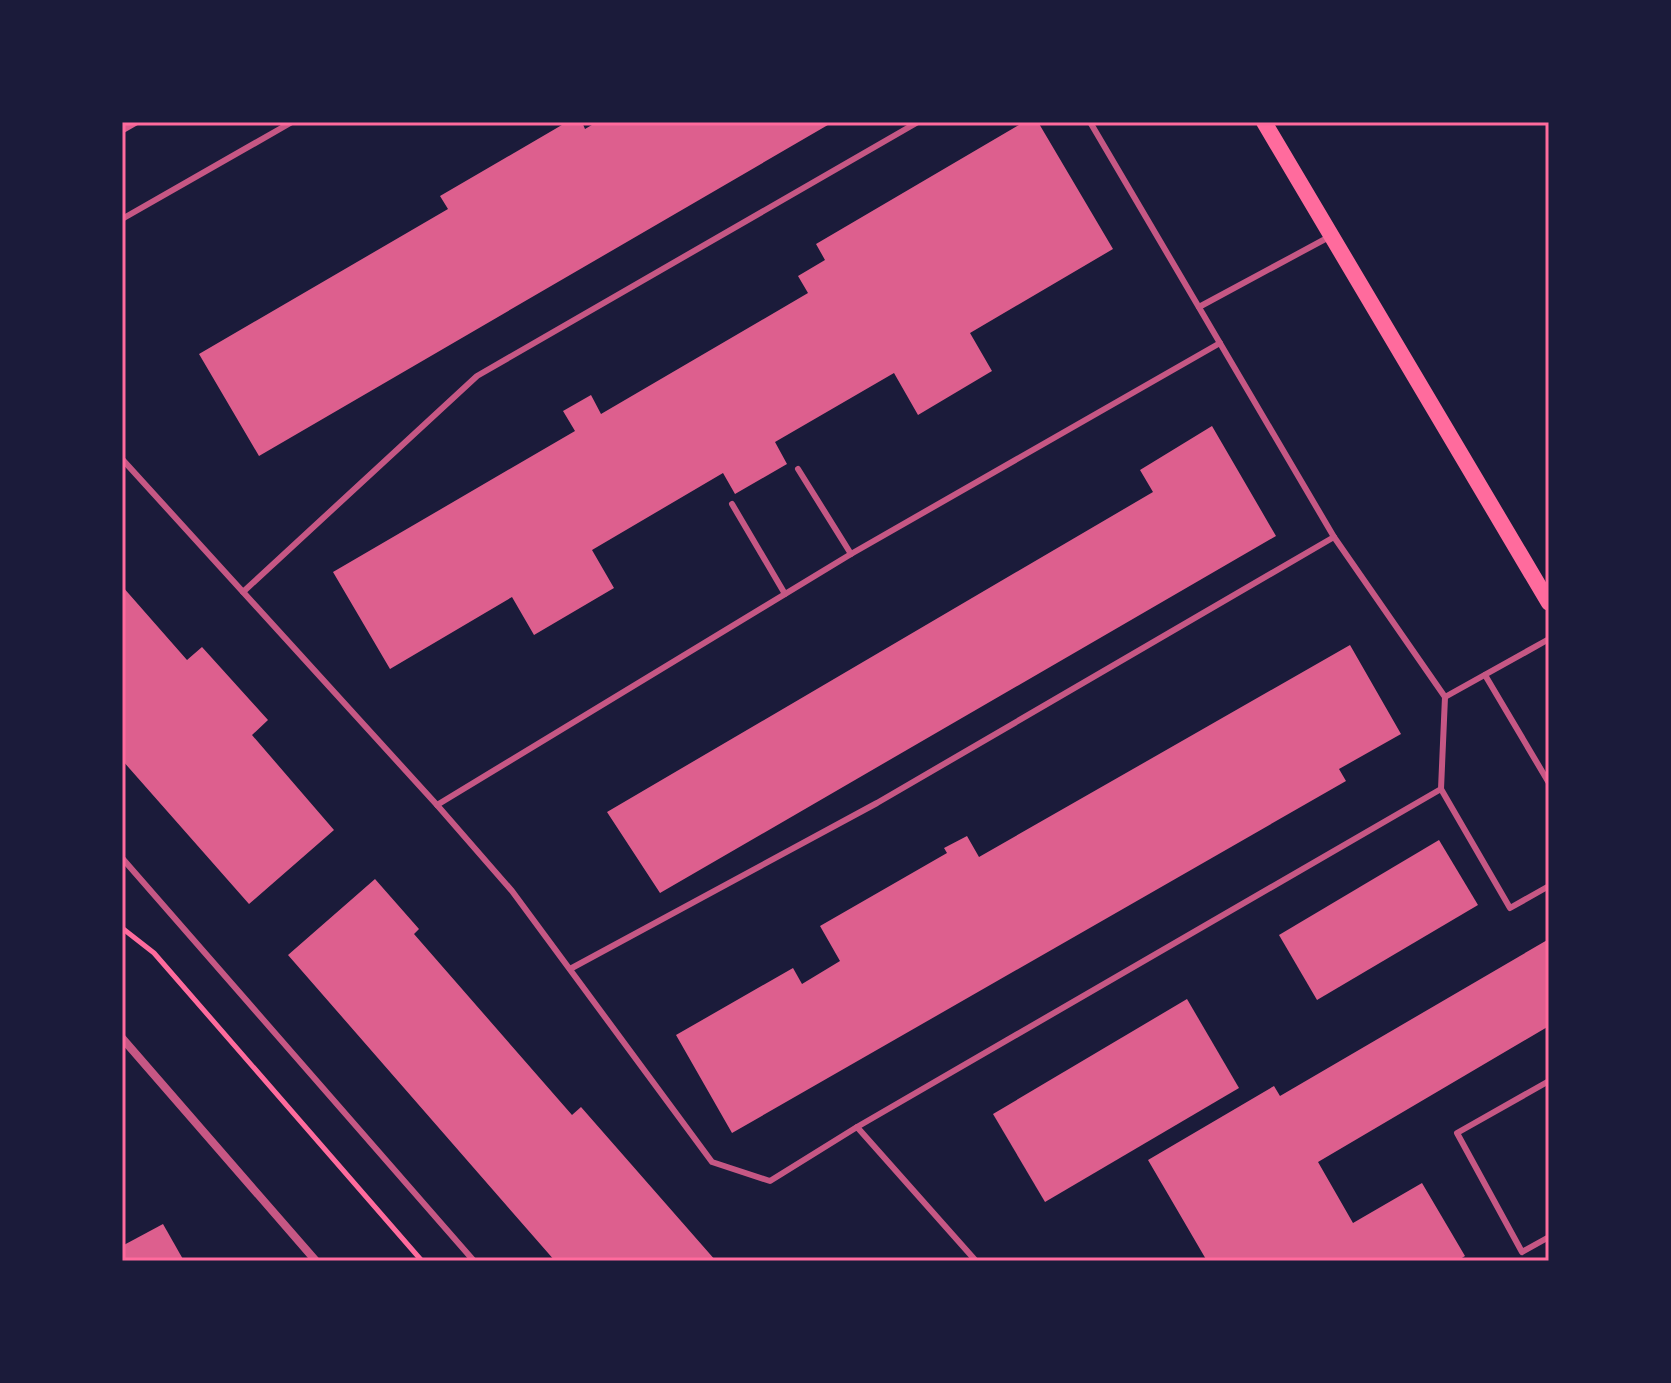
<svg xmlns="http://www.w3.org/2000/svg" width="1671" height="1383" viewBox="0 0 1671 1383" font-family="Manrope,sans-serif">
  <rect width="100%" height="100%" fill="#1b1b3a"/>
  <!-- building -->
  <g fill="#dd5f8e">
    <path d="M122,122H143L122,134Z"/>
    <path d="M567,122H582L585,129L597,122H833L259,456L199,354L448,209L440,196Z"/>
    <path d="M1024,122H1038L1113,249L970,333L992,371L918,415L894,373L775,442L787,464L735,494L723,473L592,550L614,588L534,635L512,597L390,669L333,572L575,431L563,411L591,395L601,414L808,293L798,276L825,260L816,244Z"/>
    <path d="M1212,426L1276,536L660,893L607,812L1153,492L1140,470Z"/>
    <path d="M122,586L187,660L202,647L268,720L252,735L334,830L249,904L122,760Z"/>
    <path d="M1350,645L1401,734L1339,769L1346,781L732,1133L676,1035L793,968L802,984L840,961L820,926L947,853L944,848L967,836L979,857Z"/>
    <path d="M1439,840L1478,905L1317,1000L1279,935Z"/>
    <path d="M375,879L419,929L414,934L572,1115L581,1107L716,1261H555L288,955Z"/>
    <path d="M1549,939V1026L1318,1162L1353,1223L1422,1183L1465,1256L1457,1261H1207L1148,1160L1274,1086L1280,1096Z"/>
    <path d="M1187,999L1239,1088L1045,1202L993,1114Z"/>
    <path d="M163,1224L184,1261H122V1246Z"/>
  </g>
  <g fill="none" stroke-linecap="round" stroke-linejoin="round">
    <!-- path -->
    <path stroke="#ff6b9d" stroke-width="5" d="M122,928L154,953L422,1261"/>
    <!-- service -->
    <g stroke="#c65784" stroke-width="6">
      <path d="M1090,122L1334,537L1445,697"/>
      <path d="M122,219L292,122"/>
      <path d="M1199,307L1329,237"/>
      <path d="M122,459L437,805L512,891L712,1162L770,1181L857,1127L976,1261"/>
      <path d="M798,469L851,554"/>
      <path d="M732,504L785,594"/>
      <path d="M243,592L477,376L918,122"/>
      <path d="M1485,675L1549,783"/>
      <path d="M1441,789L1510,908L1549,886"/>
      <path d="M437,805L851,554L1220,343"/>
      <path d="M122,858L474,1261"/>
      <path d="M570,969L877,803L1334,537"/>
      <path d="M1549,1081L1457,1133L1522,1252L1549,1237"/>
      <path d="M857,1127L1441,789L1445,697L1549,639"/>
    </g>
    <!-- minor -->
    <path stroke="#c65784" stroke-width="8" d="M122,1038L316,1261"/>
    <!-- secondary -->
    <path stroke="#ff6b9d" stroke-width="16" d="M1264,122L1549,603"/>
  </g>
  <!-- border -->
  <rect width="1671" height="1383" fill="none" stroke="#1b1b3a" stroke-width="248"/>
  <rect x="124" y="124" width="1423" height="1135" fill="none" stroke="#ff6b9d" stroke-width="3"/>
</svg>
